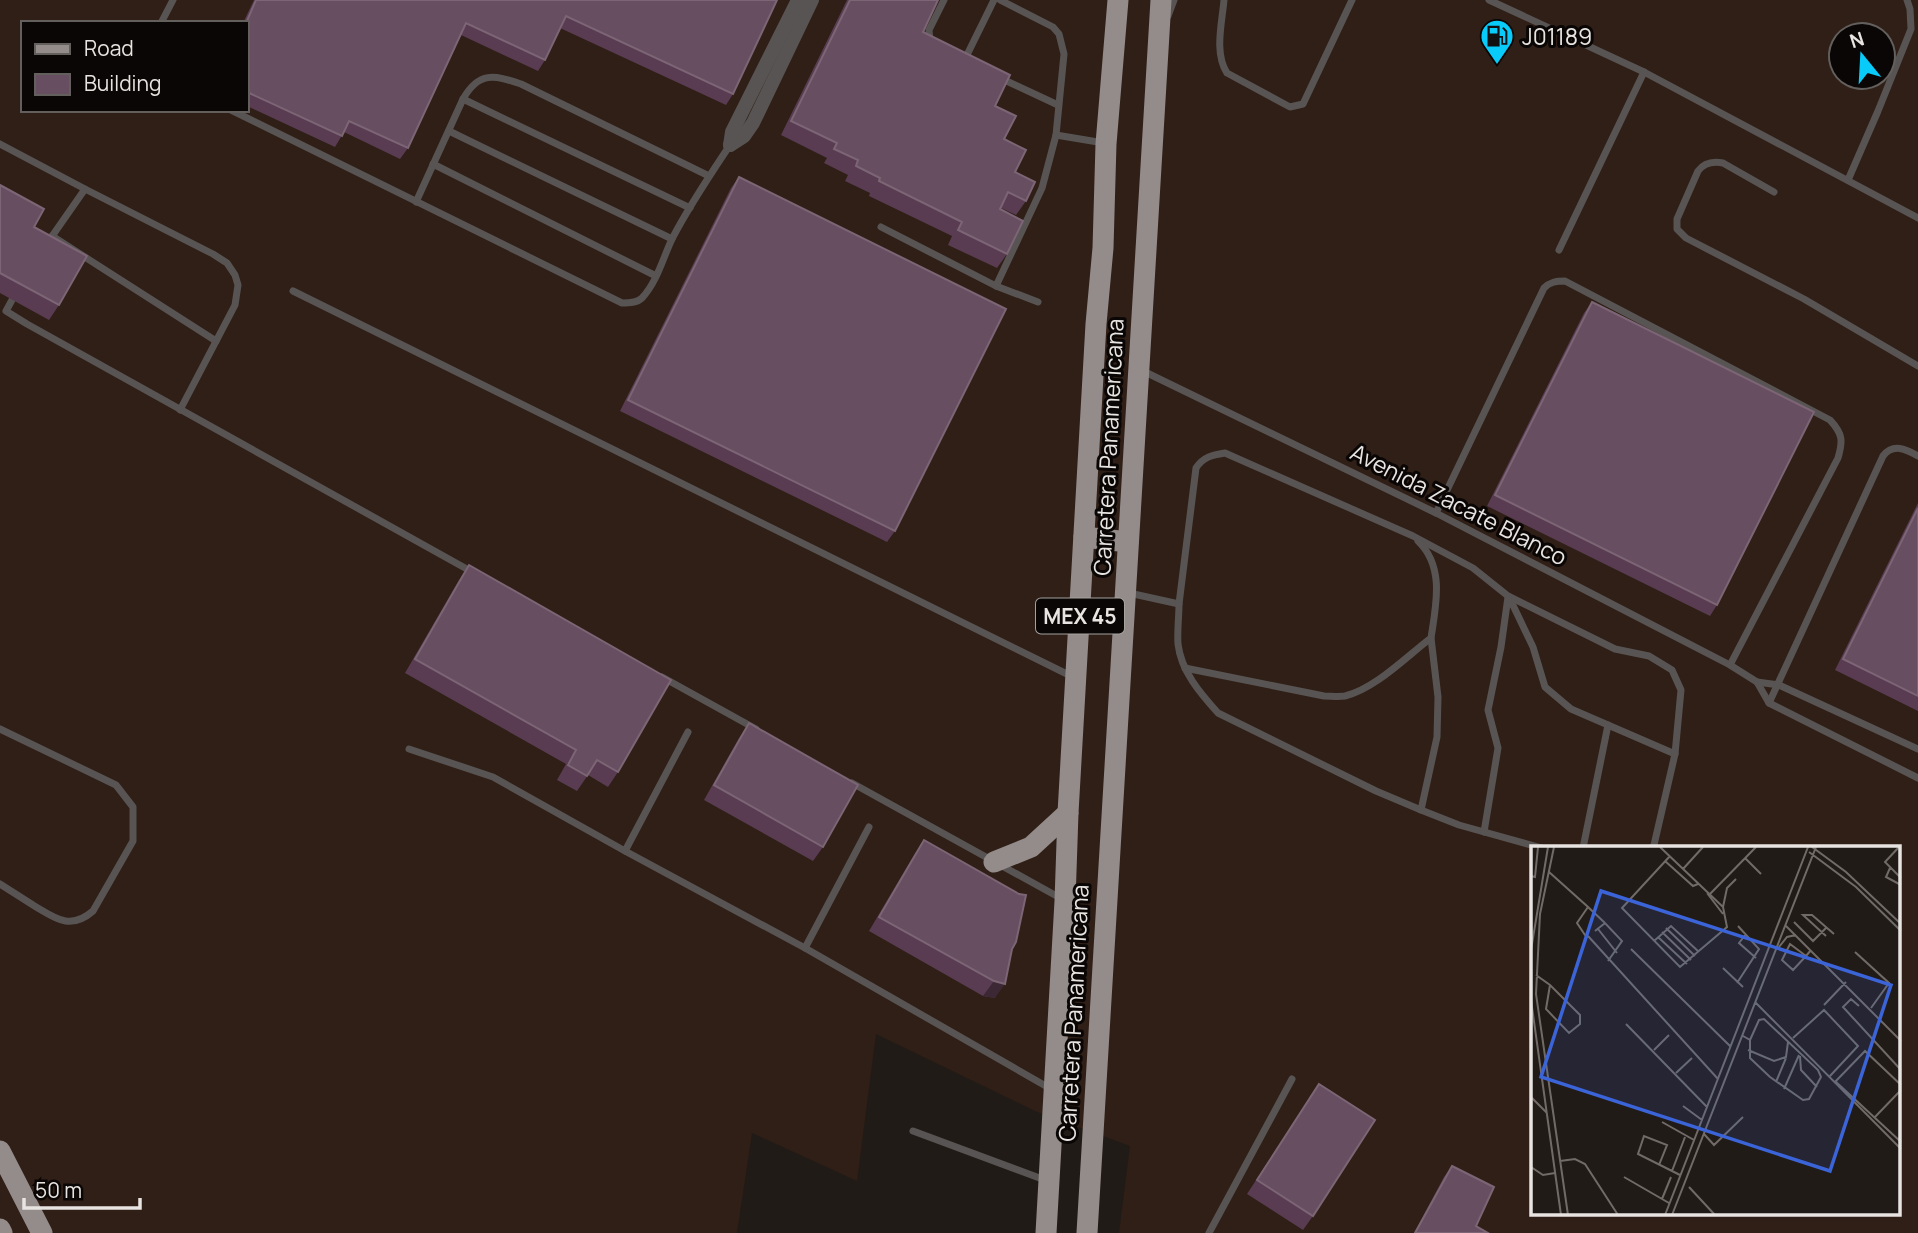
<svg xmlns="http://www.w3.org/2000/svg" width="1918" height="1233" viewBox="0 0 1918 1233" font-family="Manrope,sans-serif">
  <rect width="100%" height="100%" fill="#211b17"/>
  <!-- industrial -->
  <path fill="#2f1f16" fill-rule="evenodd" d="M0,0H1918V1233H1119L1130,1146L1035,1111L876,1034L857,1181L752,1133L737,1233H0ZM23,23H247V110H23ZM1841,35H1883V77H1841ZM1533,848H1899V1214H1533Z"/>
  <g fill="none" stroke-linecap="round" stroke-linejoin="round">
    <!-- lane -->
    <g stroke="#585453" stroke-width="7">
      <path d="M1224,0C1222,23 1214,53 1227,73L1290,107L1303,104L1352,0"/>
      <path d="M1489,0L1644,72L1918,218"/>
      <path d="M1168,16L1174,0"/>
      <path d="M161,23L173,0"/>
      <path d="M930,41L929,30L944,0"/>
      <path d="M964,61L994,0"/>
      <path d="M998,77L1058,105"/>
      <path d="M463,99L690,208"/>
      <path d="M231,110L622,303C629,303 637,303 642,298C657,282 663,258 672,239C689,206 710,175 730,145"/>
      <path d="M449,131L672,239"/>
      <path d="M1056,135L1104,143"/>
      <path d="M0,144L85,189"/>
      <path d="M433,164L656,276"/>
      <path d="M1848,180L1878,111L1911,29L1910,9L1907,0"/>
      <path d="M1774,192L1723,163C1713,161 1704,163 1698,171L1677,219V229L1686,238L1804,299L1918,366"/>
      <path d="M416,202L463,99C479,71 494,75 521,84L709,176"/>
      <path d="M881,227L996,286L1038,302"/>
      <path d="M52,236L216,341"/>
      <path d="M48,242L85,189L213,254L227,263L235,275L238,285L235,305L180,410"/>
      <path d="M1559,250L1644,72"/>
      <path d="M996,286L1042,188L1056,135L1064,54L1059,34L1053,27L1000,0"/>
      <path d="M293,291L1073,677"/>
      <path d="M12,300L6,311L27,324L474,573"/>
      <path d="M1143,371L1436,513L1730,665L1757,682L1779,685L1918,749"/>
      <path d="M1436,513L1544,288C1550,282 1556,281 1565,281L1830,420C1843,434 1843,441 1838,458L1730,665"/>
      <path d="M1129,593L1179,604C1179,617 1177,631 1178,644C1181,671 1200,693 1218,713L1376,791L1421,810L1459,825L1542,848"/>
      <path d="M1509,597L1533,647L1545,687L1571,709L1675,754"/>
      <path d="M1179,604L1196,468C1203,457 1212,455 1225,453L1413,536L1473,568L1508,596L1615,649L1649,656L1672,670L1681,690L1675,754L1654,845L1652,848"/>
      <path d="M1185,668L1324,696C1331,696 1338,697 1345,696C1375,689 1407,656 1431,638C1436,605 1445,567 1418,541"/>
      <path d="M662,677L756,729"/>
      <path d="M1757,682L1769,703L1918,778"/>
      <path d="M1769,703L1883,456C1893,443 1906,449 1918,456"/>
      <path d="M0,729L116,785L133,807V841L93,911C70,931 55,918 33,905C22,898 11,891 0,884"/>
      <path d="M409,749L493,777L625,851L805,948L1051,1089"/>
      <path d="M852,783L1062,899"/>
      <path d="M1421,810L1437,737L1438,697L1431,638"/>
      <path d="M1484,832L1498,748L1488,710L1501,647L1508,597"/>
      <path d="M1583,848L1608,725"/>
      <path d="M625,851L688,732"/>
      <path d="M805,948L869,827"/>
      <path d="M913,1131L1045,1180"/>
      <path d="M1209,1233L1292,1079"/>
    </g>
    <!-- street -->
    <g stroke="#585453" stroke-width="14">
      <path d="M730,145L744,136L753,123L812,0"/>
      <path d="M730,145L732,132L798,0"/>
    </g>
    <!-- primary -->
    <g stroke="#948c8a" stroke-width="21">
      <path d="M1084,537L1128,542"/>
      <path d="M994,862L1031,847L1068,813"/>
      <path d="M0,1151L42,1233"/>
      <path d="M0,1229L2,1233"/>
      <path d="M1046,1233L1065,901L1068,813L1096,324L1103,248L1106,144L1118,0"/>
      <path d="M1087,1233L1161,0"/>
    </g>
  </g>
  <!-- wall -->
  <g fill="#593c52">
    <path d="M254,0H777L733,94L726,105L560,28L545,60L538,71L461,35L408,148L400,159L344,132L335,147L247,106V23H243Z"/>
    <path d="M847,0H938L923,32L995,106L1015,172L1026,201L1016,215L1001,208L1000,209L1007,254L997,268L948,245L952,236L869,196L870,193L845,181L848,175L824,163L827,158L781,135Z"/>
    <path d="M739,177L895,531L887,542L620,411L731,188Z"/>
    <path d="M0,185L34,227L59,305L49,320L0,293Z"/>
    <path d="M1592,302L1717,605L1710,616L1487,506L1584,313Z"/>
    <path d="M1918,503V711L1835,670Z"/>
    <path d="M469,565L618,772L608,787L588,775L577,791L557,780L566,764L405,673L459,580Z"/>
    <path d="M749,723L823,847L813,861L704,800L739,738Z"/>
    <path d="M924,840L1012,949L995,998L983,996L869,931L914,855Z"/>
    <path d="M1319,1084L1313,1216L1303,1230L1247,1194Z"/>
    <path d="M1452,1166L1476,1226L1488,1233H1414L1444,1177Z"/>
  </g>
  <!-- shaded-wall -->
  <path fill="#3c2734" d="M994,981L1005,984L995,998L983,996Z"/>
  <!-- building -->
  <g fill="#684e61" stroke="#7c6575" stroke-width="2">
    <path d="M256,0H777L733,94L566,16L545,60L466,23L408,148L349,121L342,136L247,92V23H246Z"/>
    <path d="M850,0H938L923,32L1010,75L995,106L1016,116L1004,139L1026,150L1015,172L1035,182L1026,201L1008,192L1000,209L1023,221L1007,254L958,230L962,222L879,181L880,178L856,166L858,160L834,149L837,143L791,121Z"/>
    <path d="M739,177L1006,309L895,531L628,400Z"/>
    <path d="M0,185L44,209L34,227L87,256L59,305L0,273Z"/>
    <path d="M1592,302L1814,412L1717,605L1495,495Z"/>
    <path d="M1918,508V696L1843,659Z"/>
    <path d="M469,565L671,680L618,772L597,760L587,776L568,765L576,750L415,659Z"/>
    <path d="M749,723L858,785L823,847L714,785Z"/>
    <path d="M924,840L1019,894L1026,895L1016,942L1012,949L1005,984L994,981L879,917Z"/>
    <path d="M1319,1084L1375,1120L1313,1216L1257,1180Z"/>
    <path d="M1452,1166L1494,1187L1476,1226L1488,1233H1415Z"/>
  </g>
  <!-- icons -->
  <defs>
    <symbol id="fuel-pin" viewBox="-11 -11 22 30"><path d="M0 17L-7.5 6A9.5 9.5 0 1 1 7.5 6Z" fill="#08cbf9" stroke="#090605"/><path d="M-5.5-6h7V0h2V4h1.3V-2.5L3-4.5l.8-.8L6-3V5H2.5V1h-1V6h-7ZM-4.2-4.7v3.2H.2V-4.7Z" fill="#111"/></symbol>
  </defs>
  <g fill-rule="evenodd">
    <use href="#fuel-pin" x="1478" y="17" width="38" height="52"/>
  </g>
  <g text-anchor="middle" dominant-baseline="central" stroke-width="6" stroke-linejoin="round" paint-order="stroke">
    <!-- shield labels -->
    <rect fill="#090605" stroke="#a5a19f" stroke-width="2" x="1036" y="598.5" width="88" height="35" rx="5"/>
    <g font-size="21" font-weight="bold" fill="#e8e4e1">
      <text x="1080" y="616">MEX 45</text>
    </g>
    <!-- poi labels -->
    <g font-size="23" fill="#e8e4e1" stroke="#090605" text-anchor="start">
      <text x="1522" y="36">J01189</text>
    </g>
    <!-- street labels -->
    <g font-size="23" fill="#e8e4e1" stroke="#090605">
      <text transform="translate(1108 447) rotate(-87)">Carretera Panamericana</text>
      <text transform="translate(1459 504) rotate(27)">Avenida Zacate Blanco</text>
      <text transform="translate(1073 1013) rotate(-87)">Carretera Panamericana</text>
    </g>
  </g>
  <!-- overview -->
  <g transform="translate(1531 846)">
    <rect width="369" height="369" fill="#211b17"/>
    <path fill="none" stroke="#716b68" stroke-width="2" d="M23,1L9,68L5,148L37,369M129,1L192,61M281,1L315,26L370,78M368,1L354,16L370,32M278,6L325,41L370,85M139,10L91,62L149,121L196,81L192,61L196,42L205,33M214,12L230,28M134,15L162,40L167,38M359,22L355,31L370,39M152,23L172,1M18,26L57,61L46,77L56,92M0,30L4,31L7,1M176,47L192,68M178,49L225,1M57,61L74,77M263,76L282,95L296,81M255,80L370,195M135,82L164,110M67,83L86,107M64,85L74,77L91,95L77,115M131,86L160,114M215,88L208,97L225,112M57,90L187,233M295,90L272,69H281L303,88M127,91L156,118M123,95L140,80L168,106M248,101L256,91L265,89M100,103L199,200M0,104L17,1M324,106L358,137L340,162M275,110L259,98L251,114L262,124L275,110L280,104M192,122L212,141M5,129L19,139L49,169V178L38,187L15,163L19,139M206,137L228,103L207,80M0,154L30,369M224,156L370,303M293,159L315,136M328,160L320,153L312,161L370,224M95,178L176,261M212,190L219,194V212L239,231L272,254L278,253L290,231L287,224L233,173L228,174L219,194M262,192L293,164L327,200L299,230M123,204L138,189M217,204L243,215L255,211L257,196M269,210L270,224L286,241M145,227L161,212M304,235L370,296M245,236L255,212M303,237L334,205L370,239M253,243L268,209M0,251L16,267M152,260L171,274M343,272L370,244M131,276L163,294M173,288L183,299L212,271M29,315L44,313L54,318L87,369M128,319L136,299L113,290L107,308L149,329M0,321L12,329L24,327M141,325L154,291M93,331L138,357M158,341L184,369M131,353L140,331M134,369L277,1M141,369L285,1"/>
    <path fill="#3b64d9" fill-opacity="0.15" stroke="#3b64d9" stroke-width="3.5" d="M70,45L360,139L299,325L10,231Z"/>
    <rect width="369" height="369" fill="none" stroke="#e8e4e1" stroke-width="3.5"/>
  </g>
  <!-- legend -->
  <rect x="21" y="21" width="228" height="91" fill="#090605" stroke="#625f5d" stroke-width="2"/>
  <rect x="35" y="44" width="35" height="10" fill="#948c8a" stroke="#625f5d" stroke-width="2"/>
  <text x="84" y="56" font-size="21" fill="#e8e4e1">Road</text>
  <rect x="35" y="74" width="35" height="21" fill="#684e61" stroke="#625f5d" stroke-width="2"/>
  <text x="84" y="91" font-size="21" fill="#e8e4e1">Building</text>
  <!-- north arrow -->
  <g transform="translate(1862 56) rotate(342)"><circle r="33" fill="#090605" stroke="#625f5d" stroke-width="2"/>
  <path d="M0-5L12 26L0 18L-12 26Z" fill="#08cbf9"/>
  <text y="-10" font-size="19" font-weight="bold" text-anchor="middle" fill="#e8e4e1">N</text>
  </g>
  <!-- scale -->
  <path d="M24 1198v10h116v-10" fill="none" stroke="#e8e4e1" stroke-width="3.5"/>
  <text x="35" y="1198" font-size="21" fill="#e8e4e1" stroke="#090605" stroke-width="5" paint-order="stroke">50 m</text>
</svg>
